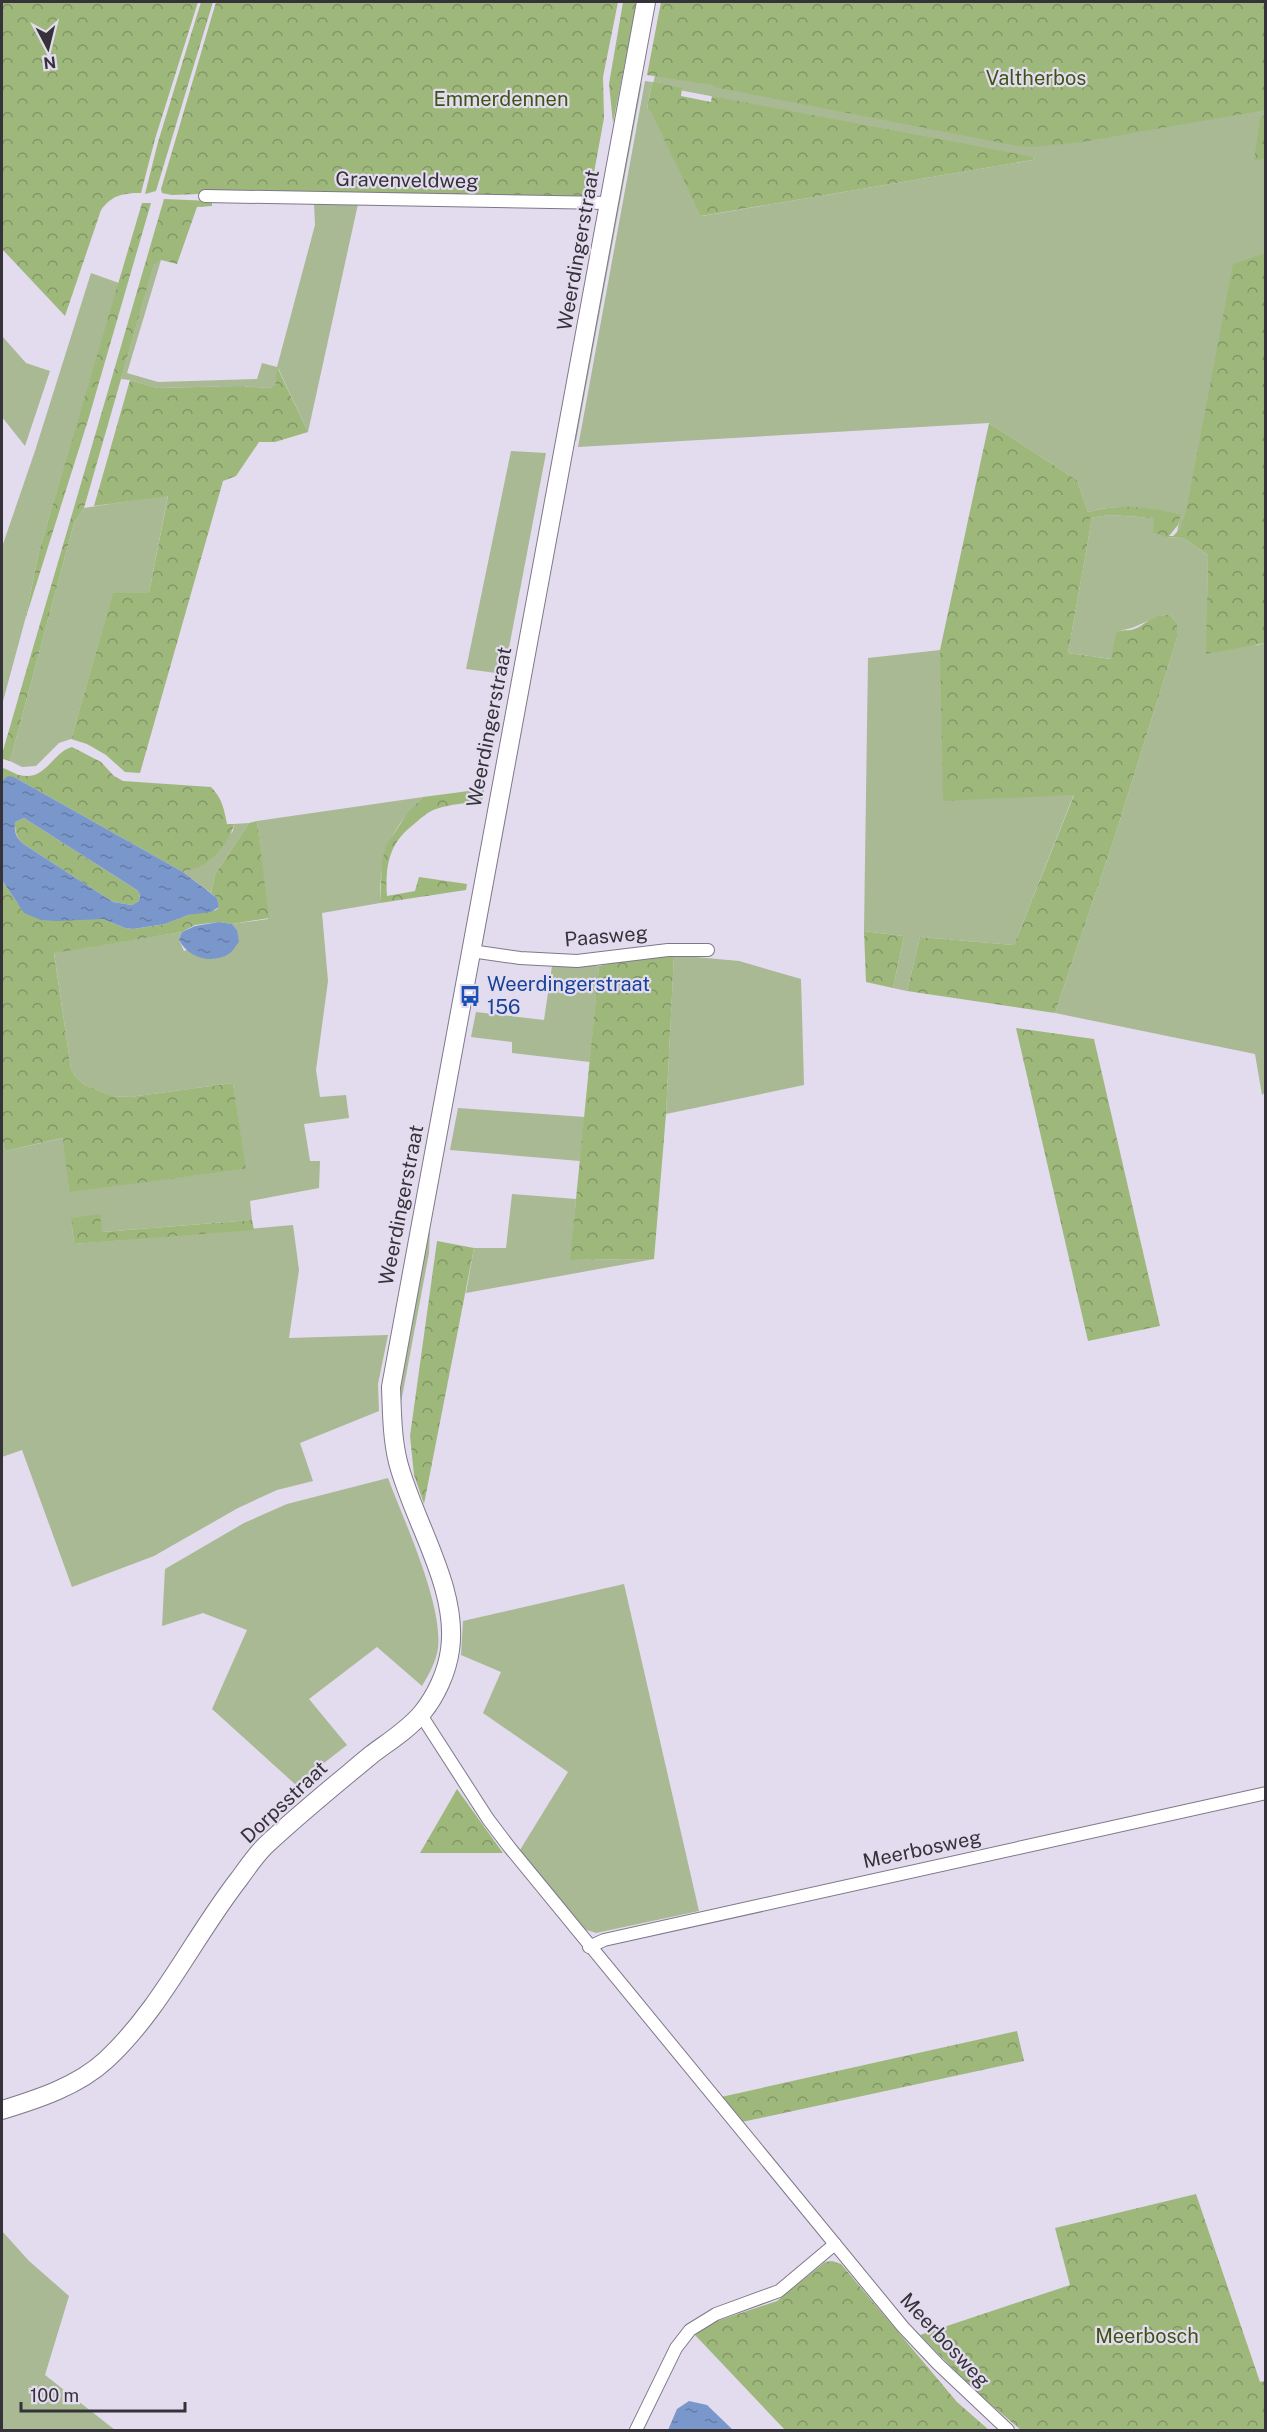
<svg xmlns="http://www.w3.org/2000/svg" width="1267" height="2432" viewBox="0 0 1267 2432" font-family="'Public Sans',sans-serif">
  <defs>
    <pattern id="forest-crowns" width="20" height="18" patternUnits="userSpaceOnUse" patternTransform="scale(1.5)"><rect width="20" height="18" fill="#9eb87c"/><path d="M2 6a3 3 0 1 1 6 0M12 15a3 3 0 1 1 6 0" fill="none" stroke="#829667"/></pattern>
    <pattern id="water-ripples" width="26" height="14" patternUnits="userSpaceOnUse" patternTransform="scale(1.5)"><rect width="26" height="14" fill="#7a97cc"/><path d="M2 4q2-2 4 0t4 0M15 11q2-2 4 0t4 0" fill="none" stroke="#657ca7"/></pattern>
  </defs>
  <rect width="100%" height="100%" fill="#e3dbee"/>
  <!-- green -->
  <g fill="#a8b993">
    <path d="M669,2H1265L1266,640L1254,646L1265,643V1092L1262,1095L1255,1054L1055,1013L1115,836L1177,638V623L1170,615C1151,615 1139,629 1121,630L1112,659L1068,653L1091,524L1089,518L1109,515L1154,518L1166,537L1183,538L1208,555L1207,626L1210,551L1177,533L1180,514C1145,508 1123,503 1088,512L1077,480L989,423L578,447L645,81L652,82L647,109H650L702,216L1033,160L1034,158L653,85Z"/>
    <path d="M642,83L576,441L571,439L635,91Z"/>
    <path d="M314,203L358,204L308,432L278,368L275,385L271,388L238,386L157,388L130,380L121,379L154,263L161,260L127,373L158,382L257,379L262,363L277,367L315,225Z"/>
    <path d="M91,273L119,283L39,551L25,620L2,705V547L35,451Z"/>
    <path d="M2,336L26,363L50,371L25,446L2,417Z"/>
    <path d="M511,451L546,453L504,674L466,669Z"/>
    <path d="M168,495L149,593L113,594L71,739L59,743L36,766L22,767L10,761L74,523L84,508Z"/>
    <path d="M940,650L941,655L1074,794L1014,945L920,937L907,991L893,988L904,936L864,931L868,658Z"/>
    <path d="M423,797C388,832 380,855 380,903L322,913L328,981L316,1070L320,1097L346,1095L349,1118L304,1124L310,1161H320L319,1188L250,1201L252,1220L102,1232L71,1218L74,1244L293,1225L299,1270L289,1338L388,1335L378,1384L379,1411L300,1443L313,1481L277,1490L238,1508L154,1556L72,1587L22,1450L2,1457V1137L5,1151L64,1138L69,1191L245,1169L233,1083L130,1097L111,1096L85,1085L75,1076L71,1069L54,952L182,932L179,940L184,951L237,930L232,924L268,919L257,821Z"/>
    <path d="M249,823L215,874L211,893L183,872L202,865L233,831L234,824Z"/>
    <path d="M674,955L739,961L801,979L804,1085L666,1114Z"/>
    <path d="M552,966H599L590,1062L512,1053V1042L471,1037L476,1012L544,1020Z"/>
    <path d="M458,1108L585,1117L580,1161L450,1150Z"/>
    <path d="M512,1194L576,1199L571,1260L654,1259L466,1293L474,1248H506Z"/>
    <path d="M431,1203L429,1253L399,1413V1386Z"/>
    <path d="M388,1478C404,1521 443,1604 438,1648C436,1662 429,1674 422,1686L377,1647L309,1699L347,1745L296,1785L212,1709L247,1630L203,1613L162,1626L165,1569L244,1523L287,1504Z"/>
    <path d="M624,1584L699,1911L596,1933L584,1929L520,1850L568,1772L483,1713L501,1672L461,1655L463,1621Z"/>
    <path d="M2,2231L29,2261L69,2296L45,2375L115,2430H2Z"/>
  </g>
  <!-- forest -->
  <g fill="url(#forest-crowns)">
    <path d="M2,2H198L155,139L141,193C123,193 112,195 101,210L65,316L2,249Z"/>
    <path d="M201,2H213L156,191L145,194L158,142Z"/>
    <path d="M216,2H618L603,77L604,118L589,200L251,192L172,195L162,193L161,189Z"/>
    <path d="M623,2H637L613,123L609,84Z"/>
    <path d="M661,2H1265V110L1082,142L1036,147L1017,146L714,87L713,85L647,75Z"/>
    <path d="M652,82L682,88L681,96L711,102L712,96L1034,157L1033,160L701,216L650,110H647Z"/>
    <path d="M1265,115V158L1254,161L1260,118Z"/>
    <path d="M164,199L212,201V206L197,207L177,264L161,260L154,264L84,508L74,523L10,761L3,759L2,754Z"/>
    <path d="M142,203H151L89,417L25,620L39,551Z"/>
    <path d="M1265,253V643L1206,654L1208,555L1183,538L1166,537L1153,532L1154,518L1109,515L1090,518L1091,524L1068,653L1111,659L1116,633C1122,629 1125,631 1131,630C1147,626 1147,615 1170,615L1177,623V638L1115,836L1055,1013L907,991L920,937L1014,945L1074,795L943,801L940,650L989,423L1077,480L1088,512C1125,503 1144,507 1181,514L1178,525L1169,536H1173L1180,529L1186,512L1233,264Z"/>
    <path d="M277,367L308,432L275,442H259L236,476L223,481L140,773L125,772L106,755L87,744L71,739L113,593H149L168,496L94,506L130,380L157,388L238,386L271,388L275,385Z"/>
    <path d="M72,747L101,762L114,776L123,781L211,787C222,798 224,809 227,824H234C231,839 215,859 201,866C196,868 189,870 183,872L14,777L2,781V768C8,769 13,773 19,775C46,782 51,753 72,747Z"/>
    <path d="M484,789L482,801C467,803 451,804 436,809C427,812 420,819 413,825C389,843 385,866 387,896L415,891L419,877L467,884L466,890L380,903L382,862L386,846L408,812L423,797Z"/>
    <path d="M24,818L137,890L140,893L139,901L132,905L113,902L25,845C16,838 15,833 15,822Z"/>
    <path d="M257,821L269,918L232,924L219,922L195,925L182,932L54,953L71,1069L75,1076L85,1085L112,1096L130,1097L233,1083L246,1169L69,1192L63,1138L5,1151L2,1137V880L18,904L103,919L125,928L133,929L165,924L188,915L216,910L219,907L217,898L211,893L215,874L249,823Z"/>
    <path d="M864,931L904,936L893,988L866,982Z"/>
    <path d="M674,955L666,1114L654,1259L570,1260L599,966L636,958Z"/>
    <path d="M1016,1028L1094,1039L1160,1326L1088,1341Z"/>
    <path d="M100,1214L102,1232L252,1220L254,1230L74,1244L71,1218Z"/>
    <path d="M437,1241L474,1248L424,1504L414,1475L410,1436Z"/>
    <path d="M457,1789L503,1853H420Z"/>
    <path d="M1017,2031L1024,2061L742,2122L721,2097Z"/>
    <path d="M1196,2194L1260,2382L1265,2381V2430H1021L975,2391L920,2335L1070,2285L1055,2228Z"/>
    <path d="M832,2261L841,2264L957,2402L989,2430H785L695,2335L714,2322L777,2301L825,2262Z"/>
  </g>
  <!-- water -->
  <g fill="url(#water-ripples)" fill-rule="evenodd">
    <path d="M8,776L14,777L183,872L217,898L219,907L211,912L188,915L165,924L133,929L125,928L103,919L57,921L41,920L24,913L2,880V781ZM24,818L137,890L140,894L139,901L132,905L113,902L25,845C16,838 14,833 15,822Z"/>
    <path d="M219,922L232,924L237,930L239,942C236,945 233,951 230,953C213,965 188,958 179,940L182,932L195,926Z"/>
    <path d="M689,2401L707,2405L733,2430H668L677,2409Z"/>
  </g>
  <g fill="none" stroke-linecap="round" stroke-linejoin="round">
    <defs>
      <g id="street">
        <path d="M205,196L609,203"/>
        <path d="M471,951L520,958L577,961L668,950H708"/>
        <path d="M421,1715L488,1819L510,1848L903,2327L938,2364L1008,2430"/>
        <path d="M589,1947L604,1940L1266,1793"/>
        <path d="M636,2430L676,2348L690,2330L716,2314L779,2291L835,2244"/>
      </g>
      <path id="secondary" d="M2,2110C38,2099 78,2086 106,2060C161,2009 193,1938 239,1879C247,1868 255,1856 265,1846C299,1814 335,1785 371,1755C388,1742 408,1730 422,1713C436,1696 447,1672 450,1650C459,1588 413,1521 398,1462C392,1438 392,1412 391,1387L646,2"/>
    </defs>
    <!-- street casing -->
    <use href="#street" stroke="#7f7889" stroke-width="14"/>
    <!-- secondary casing -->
    <use href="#secondary" stroke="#7f7889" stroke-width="20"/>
    <!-- street -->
    <use href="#street" stroke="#fff" stroke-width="12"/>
    <!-- secondary -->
    <use href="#secondary" stroke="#fff" stroke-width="18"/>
  </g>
  <!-- icons -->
  <defs>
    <symbol id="bus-bare" viewBox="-9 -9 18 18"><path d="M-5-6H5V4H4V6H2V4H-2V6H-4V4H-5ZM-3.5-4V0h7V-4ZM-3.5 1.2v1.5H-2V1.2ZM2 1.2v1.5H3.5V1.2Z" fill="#1a4fb4" stroke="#e3dbee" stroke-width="2.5" paint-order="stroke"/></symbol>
  </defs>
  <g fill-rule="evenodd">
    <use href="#bus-bare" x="455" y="981" width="30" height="30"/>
  </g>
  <g text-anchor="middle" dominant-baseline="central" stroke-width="4.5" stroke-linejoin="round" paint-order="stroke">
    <!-- park labels -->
    <g font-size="20" fill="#3d5414" stroke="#e3dbee">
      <text x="1036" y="78">Valtherbos</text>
      <text x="501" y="99">Emmerdennen</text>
      <text x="1147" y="2336">Meerbosch</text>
    </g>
    <!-- street labels -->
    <g font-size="20" fill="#353239" stroke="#e3dbee">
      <text transform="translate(407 180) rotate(1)">Gravenveldweg</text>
      <text transform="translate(578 250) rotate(-80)">Weerdingerstraat</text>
      <text transform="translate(489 727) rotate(-79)">Weerdingerstraat</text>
      <text transform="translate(606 936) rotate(-5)">Paasweg</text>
      <text transform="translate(401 1205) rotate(-79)">Weerdingerstraat</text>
      <text transform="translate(284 1802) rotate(-43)">Dorpsstraat</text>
      <text transform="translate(922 1849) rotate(-12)">Meerbosweg</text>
      <text transform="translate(945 2340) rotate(47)">Meerbosweg</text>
    </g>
    <!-- transit labels -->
    <g font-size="20" fill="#164399" stroke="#e3dbee" text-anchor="start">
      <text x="487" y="984">Weerdingerstraat<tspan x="487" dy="23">156</tspan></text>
    </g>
  </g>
  <!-- border -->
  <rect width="1267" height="2432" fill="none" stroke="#353239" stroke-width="6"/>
  <!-- north arrow -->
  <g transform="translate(48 48) rotate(173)" stroke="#e3dbee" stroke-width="4.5" paint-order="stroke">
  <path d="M0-4.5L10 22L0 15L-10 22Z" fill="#353239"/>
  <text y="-9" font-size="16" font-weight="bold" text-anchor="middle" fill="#353239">N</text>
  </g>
  <!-- scale -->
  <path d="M21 2402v9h164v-9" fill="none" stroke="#353239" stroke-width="3"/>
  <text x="30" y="2402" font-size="18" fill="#353239" stroke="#e3dbee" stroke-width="4.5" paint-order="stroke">100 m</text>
</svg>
